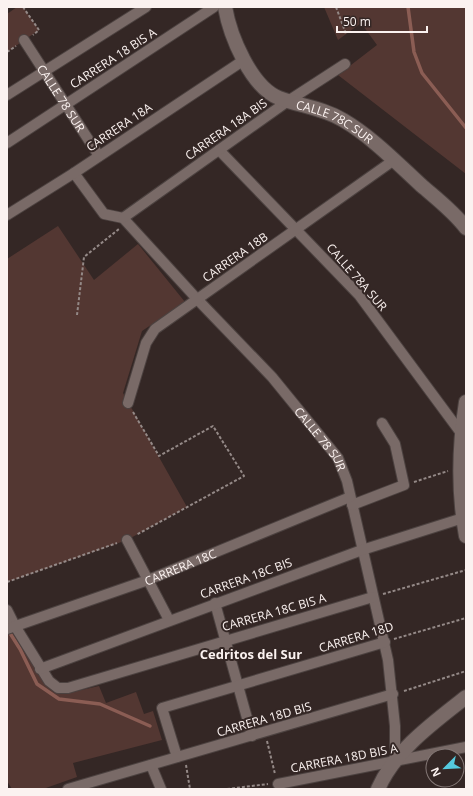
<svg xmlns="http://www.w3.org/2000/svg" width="473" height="796" viewBox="0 0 473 796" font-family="'Open Sans',sans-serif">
  <rect width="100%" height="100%" fill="#342725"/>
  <!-- green -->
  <g fill="#533732">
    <path d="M17,7H23L39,30L7,52V14Z"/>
    <path d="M324,7H466V174L338,75L377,45L361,23L338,40Z"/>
    <path d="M58,226L94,280L138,244L185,302L142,331L123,393L187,507L127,540L7,582V259Z"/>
    <path d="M7,617L15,634L68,693L99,686L106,703L136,692L144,714L153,711L162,740L73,763L77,777L43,789H12L7,781Z"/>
  </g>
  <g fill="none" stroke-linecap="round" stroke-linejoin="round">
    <!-- stream -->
    <g stroke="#8b5d54" stroke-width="3.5">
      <path d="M408,7L414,52L422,73L466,128"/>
      <path d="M8,630L20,649L37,684L59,699L100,704L150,726"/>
    </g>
    <defs>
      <g id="street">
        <path id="s1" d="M24,40L99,156"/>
        <path d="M7,95L146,7"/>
        <path d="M7,143L214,7"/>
        <path d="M219,150L359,295L461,433"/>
        <path id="s2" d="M74,173L104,214L123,218L197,299L272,377L338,458L347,481L388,660L395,726V761"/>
        <path d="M7,215L74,173L244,60"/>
        <path d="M123,218L288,101L345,64"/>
        <path d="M128,403L146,343L155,329L394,160"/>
        <path d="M352,505L404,485L395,444L382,423"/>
        <path d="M127,540L169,620"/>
        <path d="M215,603L252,736"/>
        <path d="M7,610L15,626L49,681L58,688H68L373,597"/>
        <path id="s3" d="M7,629L148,580L350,497"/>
        <path d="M40,669L362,550L463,518"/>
        <path d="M177,757L162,708L385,642"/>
        <path d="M151,765L161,789"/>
        <path d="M278,784L466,747"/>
        <path d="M68,789L393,694"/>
      </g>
      <g id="secondary">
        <path id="s4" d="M225,7C230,36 251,87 279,98C300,106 323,108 343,120C372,137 397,163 422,186C437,199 454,212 466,228"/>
        <path d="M466,402C459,446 458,492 466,536"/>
        <path d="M378,789C395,750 433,723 466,697"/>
      </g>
    </defs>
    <!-- street casing -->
    <use href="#street" stroke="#4c4240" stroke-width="12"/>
    <!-- secondary casing -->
    <use href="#secondary" stroke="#4c4240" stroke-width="16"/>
    <!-- path -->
    <g stroke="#948987" stroke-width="2" stroke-dasharray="3 2" stroke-linecap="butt">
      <path d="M23,7L39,30L33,35"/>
      <path d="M336,7L346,34"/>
      <path d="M7,52L16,46"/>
      <path d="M77,315L84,257L119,229"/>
      <path d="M133,412L159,456L213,426L244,476L136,535"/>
      <path d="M414,482L448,471"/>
      <path d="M7,582L117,543"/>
      <path d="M383,594L466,570"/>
      <path d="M394,639L466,618"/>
      <path d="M404,691L466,671"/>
      <path d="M267,741L275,774"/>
      <path d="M186,765L190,789"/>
      <path d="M227,789L268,784"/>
    </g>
    <!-- street -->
    <use href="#street" stroke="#796a67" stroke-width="10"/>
    <!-- secondary -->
    <use href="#secondary" stroke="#796a67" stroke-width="14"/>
  </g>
  <g text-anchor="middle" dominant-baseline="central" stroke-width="4" stroke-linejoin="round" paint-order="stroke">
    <!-- street labels -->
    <g font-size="12" fill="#fbf2f0" stroke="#342725">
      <text transform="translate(113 58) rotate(-33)">CARRERA 18 BIS A</text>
      <text stroke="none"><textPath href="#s1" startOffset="69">CALLE 78 SUR</textPath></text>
      <text stroke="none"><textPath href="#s4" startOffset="170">CALLE 78C SUR</textPath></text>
      <text transform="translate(119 127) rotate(-34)">CARRERA 18A</text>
      <text transform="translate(226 129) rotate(-35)">CARRERA 18A BIS</text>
      <text transform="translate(235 257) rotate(-35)">CARRERA 18B</text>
      <text transform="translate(357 277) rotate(49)">CALLE 78A SUR</text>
      <text stroke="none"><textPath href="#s2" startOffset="367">CALLE 78 SUR</textPath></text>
      <text stroke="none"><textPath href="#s3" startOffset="184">CARRERA 18C</textPath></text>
      <text transform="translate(246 578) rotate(-20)">CARRERA 18C BIS</text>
      <text transform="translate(274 612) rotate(-16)">CARRERA 18C BIS A</text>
      <text transform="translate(356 637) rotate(-17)">CARRERA 18D</text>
      <text transform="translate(264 719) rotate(-16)">CARRERA 18D BIS</text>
      <text transform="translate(344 758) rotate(-11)">CARRERA 18D BIS A</text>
    </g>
    <!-- neighbourhood labels -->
    <g font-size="13" font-weight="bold" fill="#fbf2f0" stroke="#342725">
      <text x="251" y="654">Cedritos del Sur</text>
    </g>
  </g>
  <!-- border -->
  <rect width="473" height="796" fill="none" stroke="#fbf2f0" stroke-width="16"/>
  <!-- north arrow -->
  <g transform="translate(445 768) rotate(246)"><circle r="19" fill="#342725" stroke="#847876"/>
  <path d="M0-3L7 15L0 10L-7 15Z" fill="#55cade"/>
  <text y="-6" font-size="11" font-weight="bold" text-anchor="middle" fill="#fbf2f0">N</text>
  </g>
  <!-- scale -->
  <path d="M337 26v6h90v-6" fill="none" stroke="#fbf2f0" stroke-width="2"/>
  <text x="343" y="26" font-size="12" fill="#fbf2f0" stroke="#342725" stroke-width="3" paint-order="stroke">50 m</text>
</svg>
